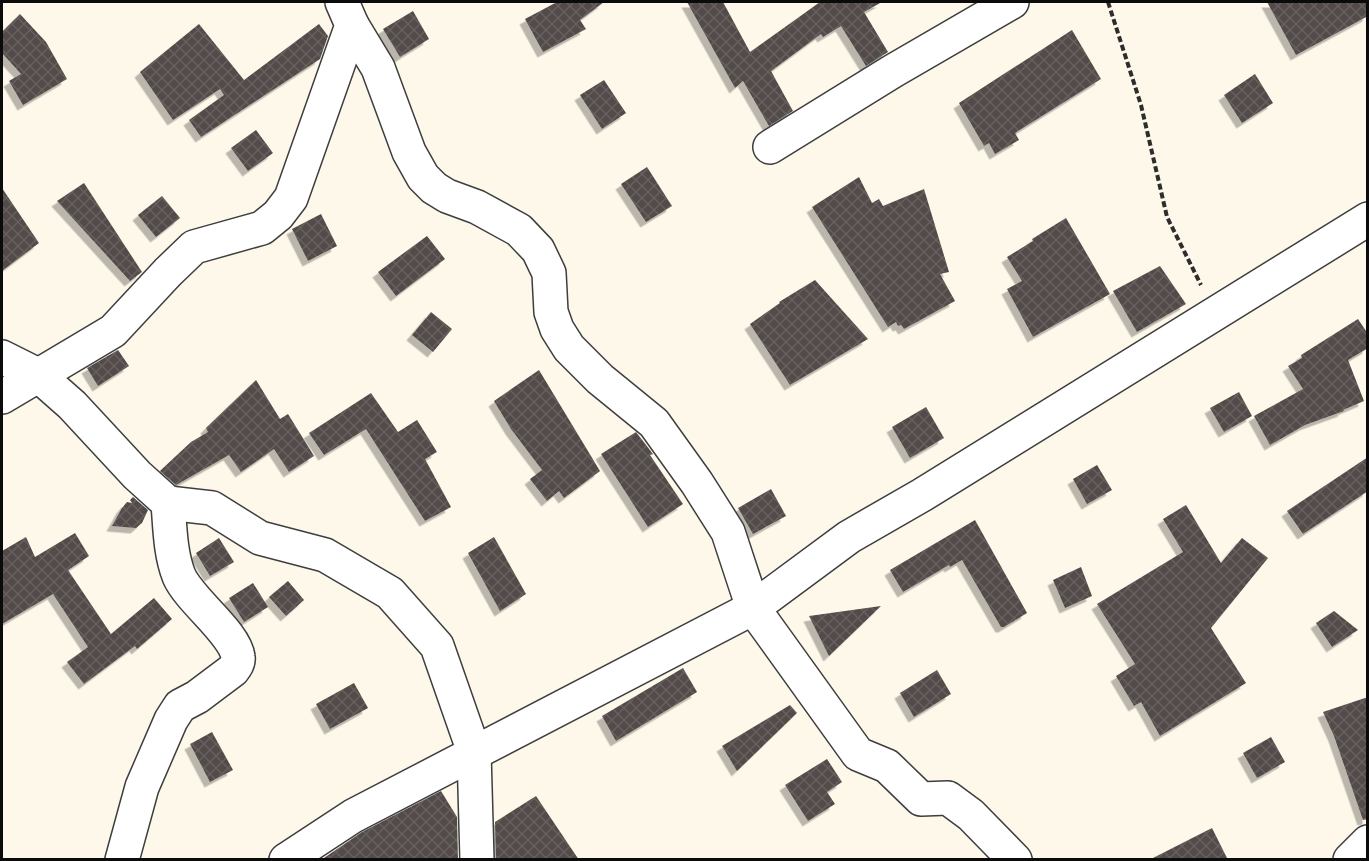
<svg xmlns="http://www.w3.org/2000/svg" width="1369" height="861" viewBox="0 0 1369 861" font-family="'Times New Roman',serif">
  <defs>
    <pattern id="building-cross-hatch" width="8" height="8" patternUnits="userSpaceOnUse" patternTransform="scale(1.5)"><rect width="8" height="8" fill="#524b48"/><path d="M0 0l8 8M0 8l8-8" fill="none" stroke="#66605e"/></pattern>
    <filter id="shadow"><feDropShadow dx="-5.5" dy="5.5" stdDeviation="0" flood-color="#0004"/></filter>
  </defs>
  <rect width="100%" height="100%" fill="#fdf8ea"/>
  <!-- building -->
  <g fill="url(#building-cross-hatch)" filter="url(#shadow)">
    <path d="M557,2H604L580,20L586,29L543,52L525,19Z"/>
    <path d="M687,2H723L750,52L820,2H882L864,12L888,52L866,66L841,26L823,37L821,34L771,71L793,111L769,126L743,81L735,88Z"/>
    <path d="M1267,2H1368V16L1296,55Z"/>
    <path d="M413,11L429,39L400,57L383,29Z"/>
    <path d="M20,14L46,42L67,79L23,105L9,81L21,74L2,53V32Z"/>
    <path d="M199,24L244,80L319,24L328,36L320,59L201,137L189,120L224,95L220,89L173,120L140,72Z"/>
    <path d="M1072,30L1101,79L1015,133L1019,140L995,154L989,143L984,146L959,103Z"/>
    <path d="M1255,74L1273,103L1242,123L1224,95Z"/>
    <path d="M604,80L626,113L602,129L580,95Z"/>
    <path d="M256,130L273,153L248,171L231,148Z"/>
    <path d="M647,167L672,206L646,222L621,184Z"/>
    <path d="M859,177L872,203L879,199L883,206L924,189L949,272L940,274L955,301L904,329L901,325L898,326L896,322L888,327L812,207Z"/>
    <path d="M84,183L142,272L130,281L57,201Z"/>
    <path d="M2,188L39,243L2,271Z"/>
    <path d="M162,196L180,218L156,237L138,215Z"/>
    <path d="M321,214L337,246L308,261L292,229Z"/>
    <path d="M1066,218L1110,294L1033,337L1007,289L1022,281L1007,257L1033,241L1032,239Z"/>
    <path d="M427,236L445,259L396,296L378,272Z"/>
    <path d="M1160,266L1186,304L1137,332L1113,291Z"/>
    <path d="M815,280L868,339L790,385L750,324L780,303L779,302Z"/>
    <path d="M431,312L452,329L433,352L412,335Z"/>
    <path d="M1358,319L1368,334V348L1348,360L1364,401L1343,410L1344,411L1305,425L1270,445L1254,416L1303,389L1288,366L1302,358L1301,355Z"/>
    <path d="M118,350L129,366L98,386L87,368Z"/>
    <path d="M539,370L600,471L564,498L559,491L547,501L530,479L542,470L511,429L494,401Z"/>
    <path d="M256,380L280,419L288,414L314,456L289,472L274,449L241,472L229,455L176,485L160,471L191,442L208,432L206,428Z"/>
    <path d="M1239,392L1252,416L1224,432L1210,408Z"/>
    <path d="M371,393L398,432L417,420L437,452L425,459L451,507L425,521L366,429L324,455L309,433Z"/>
    <path d="M926,407L944,438L910,458L892,427Z"/>
    <path d="M636,432L653,454L650,455L683,504L648,527L601,454Z"/>
    <path d="M1368,457V491L1303,534L1287,511Z"/>
    <path d="M1097,465L1112,490L1087,504L1073,479Z"/>
    <path d="M771,489L786,516L753,534L738,508Z"/>
    <path d="M133,497L148,510L142,523L136,528L112,526L122,508L127,502L132,503L130,500Z"/>
    <path d="M1186,505L1221,563L1242,538L1268,558L1211,628L1246,683L1160,736L1141,702L1134,706L1116,676L1135,664L1097,604L1183,552L1163,519Z"/>
    <path d="M975,520L1027,613L1004,627H1001L962,560L950,567L949,565L903,592L890,570Z"/>
    <path d="M75,533L89,556L68,570L111,634L154,598L172,619L137,649L135,646L84,684L67,662L88,647L53,594L2,624V551L26,537L35,557Z"/>
    <path d="M494,537L526,594L500,611L468,553Z"/>
    <path d="M219,538L234,562L210,576L196,553Z"/>
    <path d="M1081,567L1092,596L1065,608L1053,580Z"/>
    <path d="M288,581L304,600L286,616L269,597Z"/>
    <path d="M253,583L268,607L244,622L229,598Z"/>
    <path d="M881,606L829,656L809,616Z"/>
    <path d="M1334,611L1358,630L1332,647L1316,623Z"/>
    <path d="M683,668L697,692L616,741L602,716Z"/>
    <path d="M937,670L951,694L914,717L900,693Z"/>
    <path d="M354,683L368,708L330,729L316,704Z"/>
    <path d="M1368,697V819L1363,820L1334,736L1323,712Z"/>
    <path d="M790,705L797,713L737,771L722,746Z"/>
    <path d="M212,732L233,770L210,782L190,744Z"/>
    <path d="M1271,737L1285,762L1257,778L1243,753Z"/>
    <path d="M827,759L842,782L827,792L835,804L808,821L785,785Z"/>
    <path d="M441,791L457,817L458,860H321L362,832Z"/>
    <path d="M536,796L579,860H496L495,822Z"/>
    <path d="M1212,828L1228,860H1149Z"/>
  </g>
  <g fill="none" stroke-linecap="round" stroke-linejoin="round">
    <defs>
      <g id="minor">
        <path d="M352,25L378,68L409,152L423,177L434,188L447,196L477,207L519,230L538,250L549,273L551,312L557,329L569,348L600,379L654,423L697,483L728,532L753,608L858,754L887,766L921,799L948,798L971,815L1015,860"/>
        <path d="M770,147L893,71L1012,2"/>
        <path d="M2,357L38,375L72,405L137,475L168,503C170,527 170,553 179,576C190,601 235,633 238,657C239,662 236,666 233,670L197,697L180,706L171,720L142,787L122,860"/>
        <path d="M2,397L113,331L168,272L194,247L262,228L278,215L291,198L352,25L342,2"/>
        <path d="M168,503L212,508L260,538L325,555L390,593L437,646L474,752L477,860"/>
        <path d="M286,860L353,816L753,608L849,537L922,495L1368,219"/>
        <path d="M1350,860L1368,842"/>
      </g>
    </defs>
    <!-- minor casing -->
    <use href="#minor" stroke="#3e3e3e" stroke-width="36"/>
    <!-- path -->
    <path stroke="#2d2d2d" stroke-width="4" stroke-dasharray="6 3" stroke-linecap="butt" d="M1108,2L1141,105L1167,217L1201,285"/>
    <!-- minor -->
    <use href="#minor" stroke="#fff" stroke-width="33"/>
  </g>
  <!-- border -->
  <rect width="1369" height="861" fill="none" stroke="#0b0b0b" stroke-width="6"/>
</svg>
